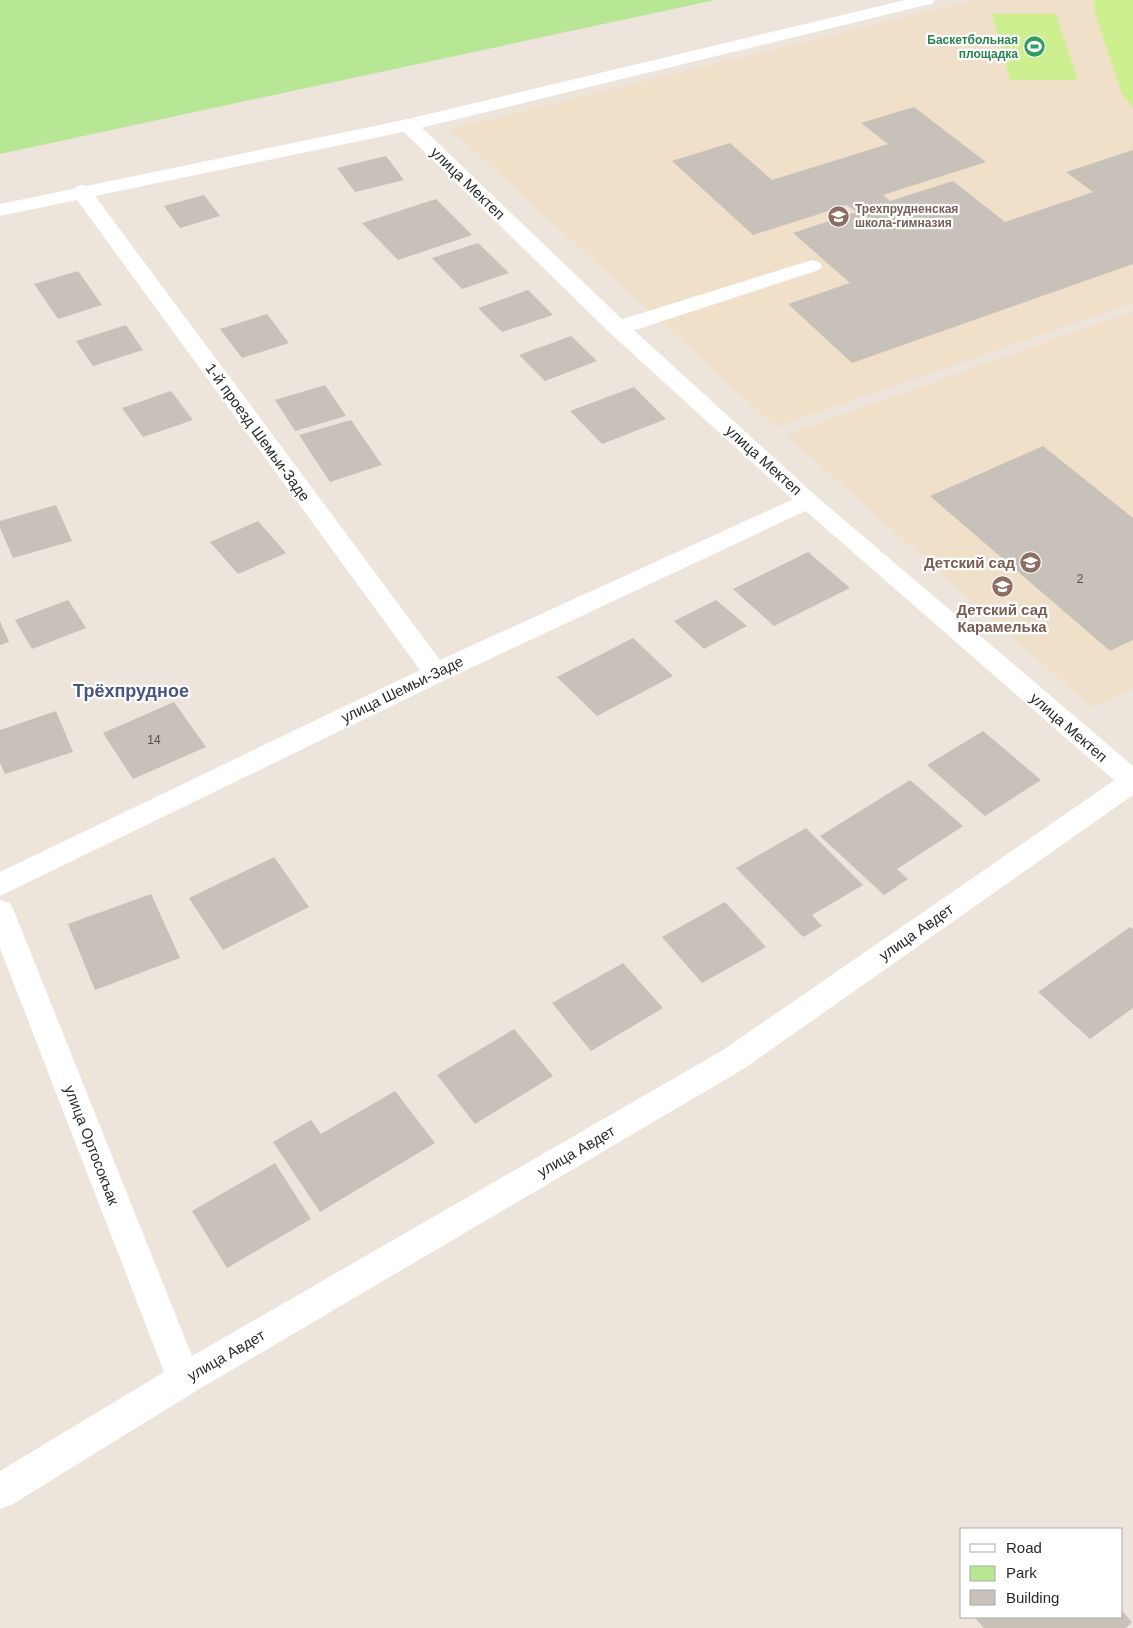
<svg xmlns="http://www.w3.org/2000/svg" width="1133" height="1628" viewBox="0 0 1133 1628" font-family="Helvetica,sans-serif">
  <rect width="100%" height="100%" fill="#ede4db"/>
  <!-- education -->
  <g fill="#f0e0c9">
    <path d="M975,0H1133V303L776,427L450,129Z"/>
    <path d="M1133,311V689L1091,707L786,435Z"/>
  </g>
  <!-- green -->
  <path fill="#b7e794" d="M0,0H715L0,154Z"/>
  <!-- pitch -->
  <g fill="#ceef8f">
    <path d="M1094,0H1133V108L1122,94L1095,14Z"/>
    <path d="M992,14H1056L1078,80H1010Z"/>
  </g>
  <!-- building -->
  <g fill="#c8c1ba">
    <path d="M914,107L986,162L883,195L890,201L953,181L1005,222L1093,192L1066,172L1133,150V264L852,363L788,304L850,283L793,233L856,212L847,205L753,235L672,161L730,143L772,180L888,144L861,123Z"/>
    <path d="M386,156L404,180L355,192L337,168Z"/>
    <path d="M204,195L220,216L180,228L164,206Z"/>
    <path d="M436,199L472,235L398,260L362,223Z"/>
    <path d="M478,243L509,273L462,289L432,258Z"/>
    <path d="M78,271L102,305L58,319L34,284Z"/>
    <path d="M528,290L553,315L502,332L478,308Z"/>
    <path d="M267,314L289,343L242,358L220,329Z"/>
    <path d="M126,325L143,350L93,366L76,341Z"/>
    <path d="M571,336L597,361L545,381L519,355Z"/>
    <path d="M325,385L346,416L295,431L275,400Z"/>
    <path d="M634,387L666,419L602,444L570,411Z"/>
    <path d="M171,391L193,420L143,437L122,408Z"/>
    <path d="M351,420L382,465L330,482L299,435Z"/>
    <path d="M1043,446L1133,518V640L1110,651L930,496Z"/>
    <path d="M56,505L72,541L13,558L0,528V521Z"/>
    <path d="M258,521L286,553L238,574L210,542Z"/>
    <path d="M808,552L850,588L774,626L733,589Z"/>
    <path d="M68,600L86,628L32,649L15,620Z"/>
    <path d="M716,600L747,626L704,649L674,621Z"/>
    <path d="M0,621L9,642L0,645Z"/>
    <path d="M633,638L673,676L597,716L557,677Z"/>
    <path d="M174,702L206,747L133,779L103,733Z"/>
    <path d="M56,711L73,752L5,774L0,763V730Z"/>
    <path d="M983,731L1041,780L985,816L927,765Z"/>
    <path d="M910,780L963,826L897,869L908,879L884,895L820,836Z"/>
    <path d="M806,828L863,885L812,915L822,926L803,937L736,868Z"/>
    <path d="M274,857L309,907L223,950L189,898Z"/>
    <path d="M151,894L180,958L95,990L68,924Z"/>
    <path d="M725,902L766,947L702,983L662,937Z"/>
    <path d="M1130,927L1133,929V1008L1090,1039L1038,992Z"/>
    <path d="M623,963L663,1008L591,1051L552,1003Z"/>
    <path d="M514,1029L553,1076L475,1124L437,1075Z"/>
    <path d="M395,1091L435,1143L320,1212L273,1142L311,1120L321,1134Z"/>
    <path d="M275,1163L311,1219L227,1268L192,1211Z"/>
    <path d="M1122,1611L1132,1622L1126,1628H984L974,1617H1122Z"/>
  </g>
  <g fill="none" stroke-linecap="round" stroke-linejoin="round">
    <!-- street -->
    <g fill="#fff" fill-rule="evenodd">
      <path d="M905,0H935L932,4L926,5L408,131L95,196L440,660L800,496L808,493L816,496L820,501L816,506L445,680L0,896V872L420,670L77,200L0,216V204L73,189L81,185L86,186L408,119Z"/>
      <path d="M812,260L819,262L822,266L819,270L626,333L618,334L610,333L607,328L610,323Z"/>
      <path d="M1133,772V795L745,1068L196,1391L13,1504L0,1509V1471L164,1372L0,948V900L10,903L14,911L192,1356L723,1050L1122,775Z"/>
    </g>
    <!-- secondary -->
    <path fill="#fff" fill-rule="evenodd" d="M408,119L415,121L626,323L816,496L1133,766V791L1123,788L800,506L610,333L401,129L399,125L401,121Z"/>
  </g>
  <!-- icons -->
  <defs>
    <symbol id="stadium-disc" viewBox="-11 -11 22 22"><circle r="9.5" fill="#2e9e5b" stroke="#fff"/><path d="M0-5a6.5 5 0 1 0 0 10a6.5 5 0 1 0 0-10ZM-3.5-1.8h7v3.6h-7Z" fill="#fff"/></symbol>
    <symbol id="school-disc" viewBox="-11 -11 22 22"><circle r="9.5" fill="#8d6e63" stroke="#fff"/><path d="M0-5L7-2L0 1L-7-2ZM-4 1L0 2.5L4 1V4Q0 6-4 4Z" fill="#fff"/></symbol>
  </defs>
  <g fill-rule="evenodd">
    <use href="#stadium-disc" x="1022" y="34" width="25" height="25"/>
    <use href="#school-disc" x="826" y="204" width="25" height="25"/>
    <use href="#school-disc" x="1018" y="550" width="25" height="25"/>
    <use href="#school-disc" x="990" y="574" width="25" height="25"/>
  </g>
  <g text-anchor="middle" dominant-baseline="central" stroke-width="4.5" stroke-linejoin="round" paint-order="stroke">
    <!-- far-leisure labels -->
    <g font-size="12" font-weight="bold" fill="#27864d" stroke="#fff" text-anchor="end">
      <text x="1018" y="40">Баскетбольная<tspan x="1018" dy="14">площадка</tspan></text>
    </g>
    <!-- far-education labels -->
    <g font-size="12" font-weight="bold" fill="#785e54" stroke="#fff" text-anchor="start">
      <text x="855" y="209">Трехпрудненская<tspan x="855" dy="14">школа-гимназия</tspan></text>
    </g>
    <!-- number labels -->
    <g font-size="12" fill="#52504e">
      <text x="1080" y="579">2</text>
      <text x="154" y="740">14</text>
    </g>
    <!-- street labels -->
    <g font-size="15" fill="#2a2a2a" stroke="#fff">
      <text transform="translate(468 183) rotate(44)">улица Мектеп</text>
      <text transform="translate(258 432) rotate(54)">1-й проезд Шемьи-Заде</text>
      <text transform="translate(764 460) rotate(42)">улица Мектеп</text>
      <text transform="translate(402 689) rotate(-26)">улица Шемьи-Заде</text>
      <text transform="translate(1069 727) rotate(41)">улица Мектеп</text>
      <text transform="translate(916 932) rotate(-35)">улица Авдет</text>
      <text transform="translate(92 1145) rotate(69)">улица Ортосокъак</text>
      <text transform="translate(576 1151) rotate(-30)">улица Авдет</text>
      <text transform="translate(226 1355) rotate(-30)">улица Авдет</text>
    </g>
    <!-- education labels -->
    <g font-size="15" font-weight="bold" fill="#785e54" stroke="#fff" text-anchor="end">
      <text x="1015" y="562">Детский сад</text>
      <text x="1002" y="609" text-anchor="middle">Детский сад<tspan x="1002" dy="17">Карамелька</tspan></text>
    </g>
    <!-- quarter labels -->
    <g font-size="18" font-weight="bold" fill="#48557d" stroke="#fff">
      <text x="131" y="691">Трёхпрудное</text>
    </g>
  </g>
  <!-- legend -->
  <rect x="960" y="1528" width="162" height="90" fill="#ffffff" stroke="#aaaaaa"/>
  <rect x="970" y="1544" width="25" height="8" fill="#ffffff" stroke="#aaaaaa"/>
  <text x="1006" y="1553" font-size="15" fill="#2a2a2a">Road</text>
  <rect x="970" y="1566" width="25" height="15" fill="#b7e794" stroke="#aaaaaa"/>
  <text x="1006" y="1578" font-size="15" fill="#2a2a2a">Park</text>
  <rect x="970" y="1590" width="25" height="15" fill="#c8c1ba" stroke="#aaaaaa"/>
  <text x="1006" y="1603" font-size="15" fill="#2a2a2a">Building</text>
</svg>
